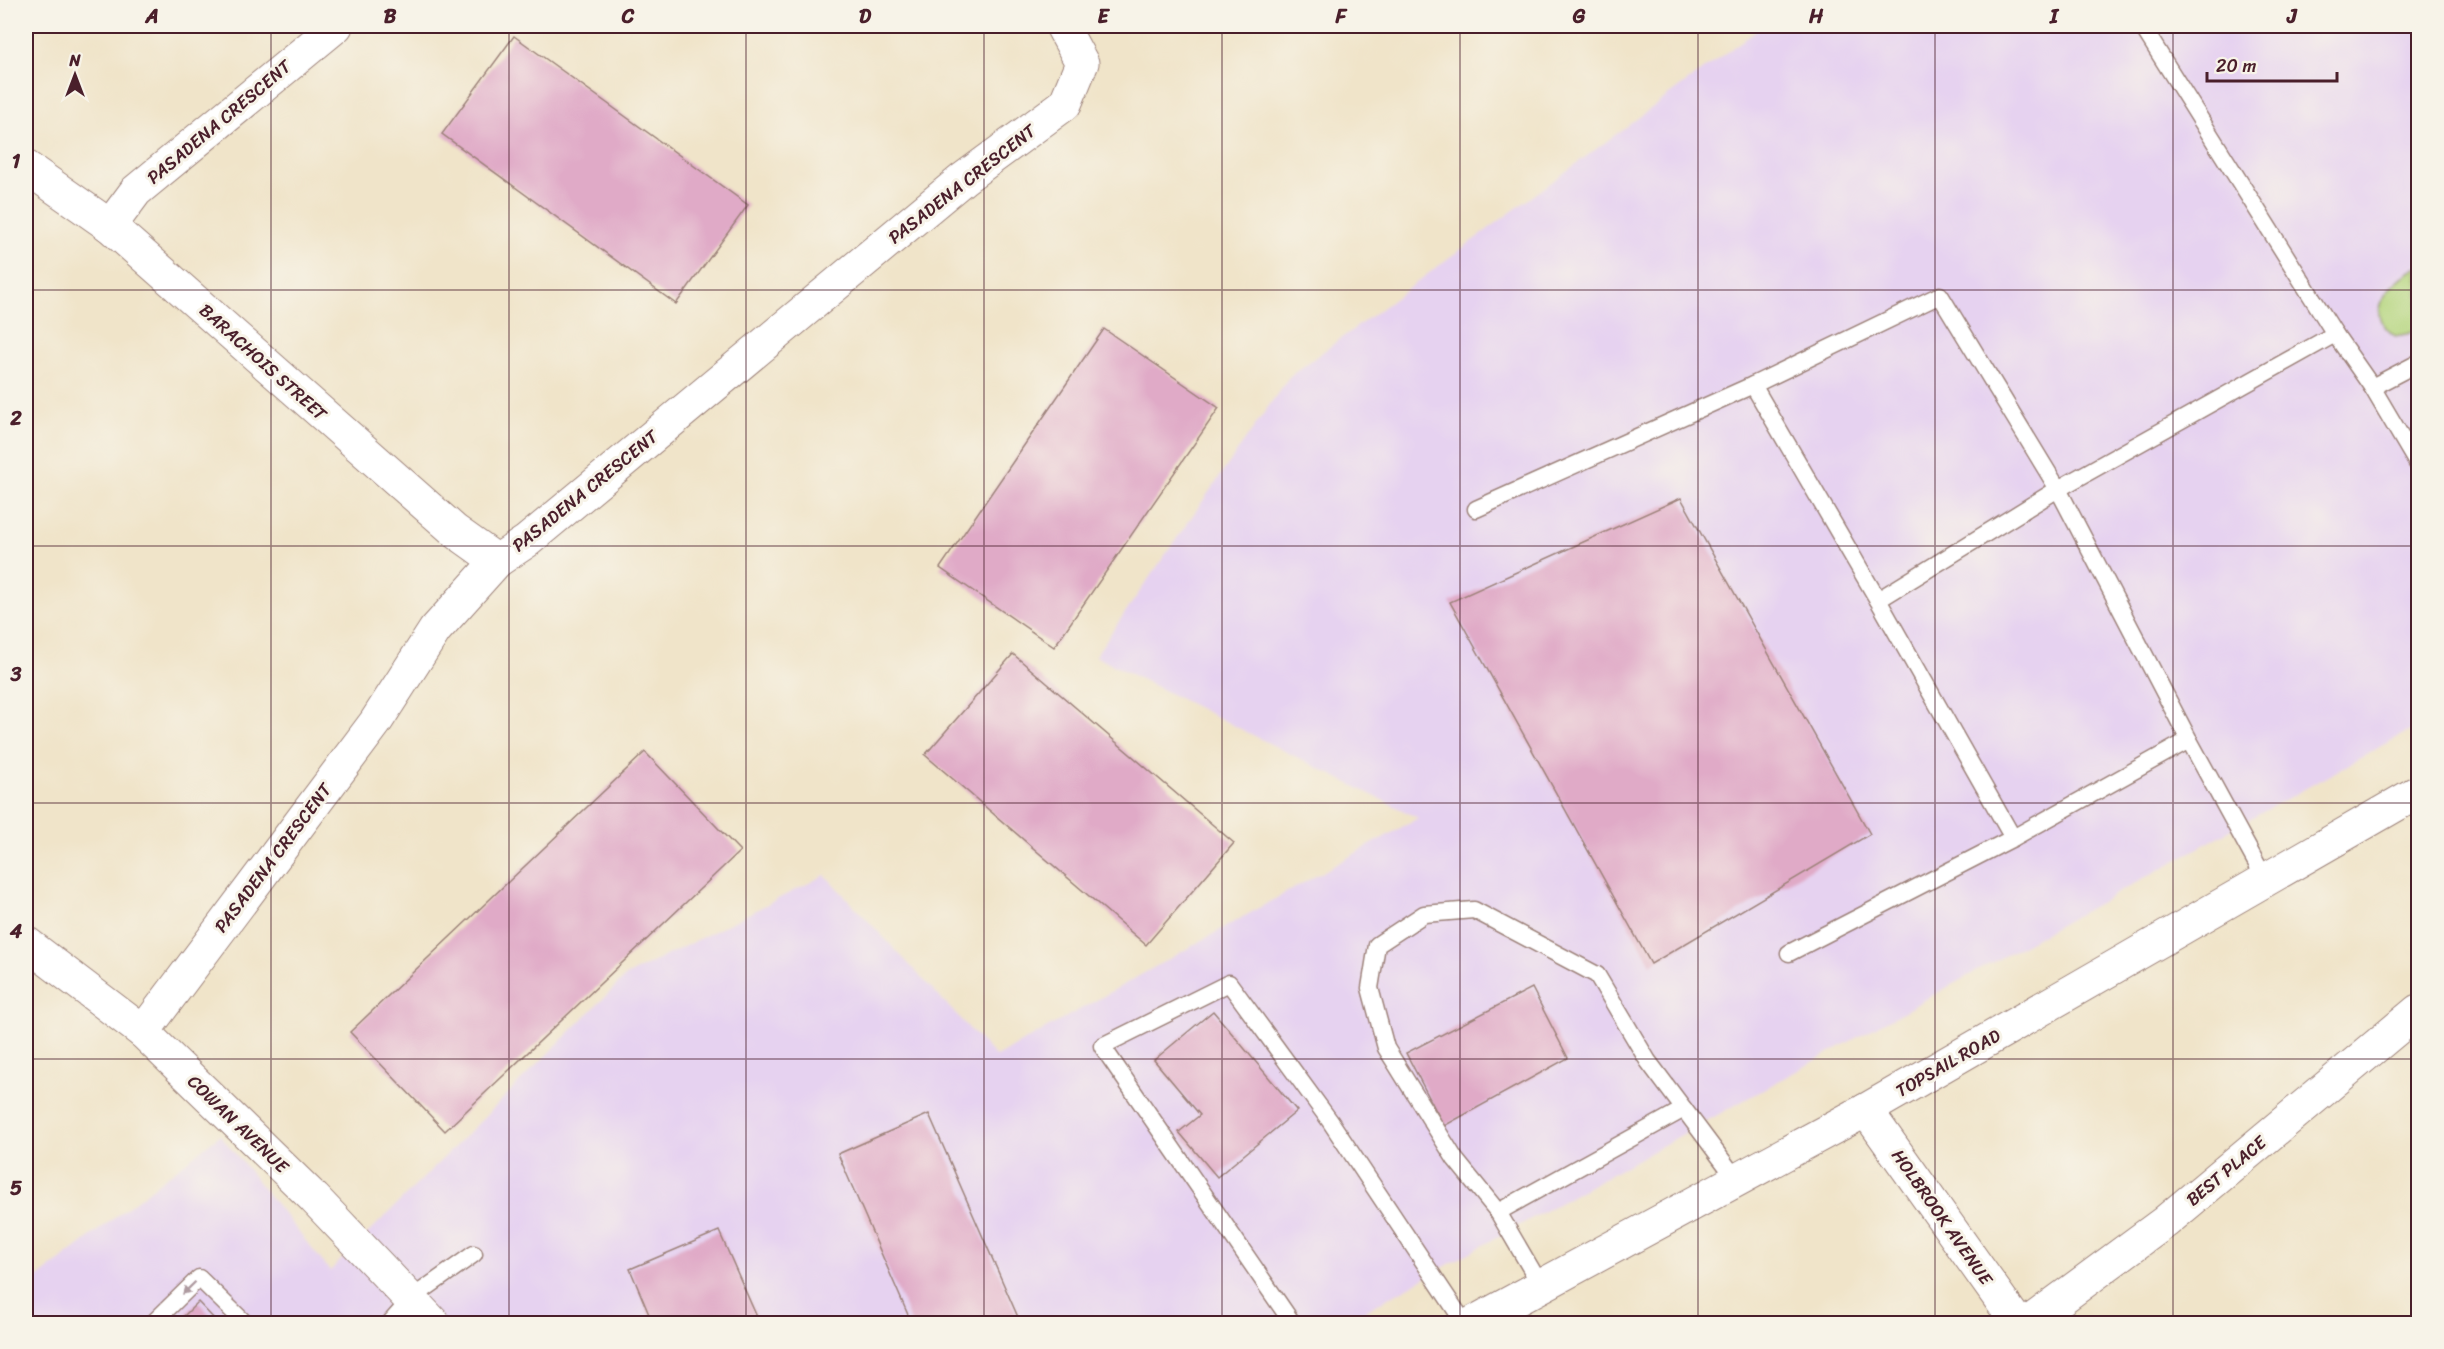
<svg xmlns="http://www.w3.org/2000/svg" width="2444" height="1349" viewBox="0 0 2444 1349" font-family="Sriracha,sans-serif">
  <rect width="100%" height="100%" fill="#f7f3e8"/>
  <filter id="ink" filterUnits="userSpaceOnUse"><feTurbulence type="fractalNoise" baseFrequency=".0167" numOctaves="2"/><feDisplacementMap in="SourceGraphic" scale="12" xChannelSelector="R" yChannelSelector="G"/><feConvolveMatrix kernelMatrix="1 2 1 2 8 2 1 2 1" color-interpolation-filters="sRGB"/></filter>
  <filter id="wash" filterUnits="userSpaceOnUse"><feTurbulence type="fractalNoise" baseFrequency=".008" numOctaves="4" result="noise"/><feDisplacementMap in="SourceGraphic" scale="24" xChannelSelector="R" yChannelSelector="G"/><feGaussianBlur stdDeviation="1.35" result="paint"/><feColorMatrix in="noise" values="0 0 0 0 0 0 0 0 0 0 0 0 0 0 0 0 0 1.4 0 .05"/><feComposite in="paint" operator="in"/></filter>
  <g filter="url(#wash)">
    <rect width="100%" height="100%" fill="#f0e4c9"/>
    <!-- built -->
    <path fill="#e6d2f0" d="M1762,26H2418V726L1343,1323L26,1324V1287L220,1135L330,1271L626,976L825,875L996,1057L1418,818L1095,656L1289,377Z"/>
    <!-- green -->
    <path fill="#b4d57d" stroke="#7f7a54" stroke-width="1.5" d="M2418,267V329L2407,334L2395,336C2361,311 2392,281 2418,267Z"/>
    <g id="blocks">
      <!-- building -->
      <g fill="#e0aac7">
        <path d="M514,36L748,205L676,304L442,134Z"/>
        <path d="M1104,329L1219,408L1054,647L940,568Z"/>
        <path d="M1681,498L1870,834L1651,964L1450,602Z"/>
        <path d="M1013,654L1234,843L1146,945L925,755Z"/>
        <path d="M645,752L740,851L445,1131L350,1032Z"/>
        <path d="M1532,988L1568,1058L1444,1126L1406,1053Z"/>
        <path d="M1213,1011L1297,1111L1217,1177L1179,1132L1200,1115L1154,1060Z"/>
        <path d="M929,1114L1021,1324H912L838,1154Z"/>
        <path d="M719,1231L760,1324H653L630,1269Z"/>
        <path d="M198,1302L219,1324H176Z"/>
      </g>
    </g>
  </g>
  <g filter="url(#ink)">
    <use href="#blocks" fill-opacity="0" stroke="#9d827a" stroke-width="1.5"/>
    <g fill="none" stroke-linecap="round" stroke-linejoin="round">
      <defs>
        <g id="lane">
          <path d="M2142,26L2335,334L2372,387L2418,465"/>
          <path d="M1753,385L1940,295L2058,489L2189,740"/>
          <path d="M2372,387L2418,363"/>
          <path d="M1476,509L1753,385L1878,600L2058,489L2335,334"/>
          <path d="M2013,838L2189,740L2265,879"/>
          <path d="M1789,953L2013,838L1878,600"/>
          <path d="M1498,1212L1684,1109"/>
          <path d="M1540,1284L1498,1212L1455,1159L1386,1048L1370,988L1377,945L1424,914L1474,910L1597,975L1648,1061L1737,1180"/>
          <path d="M152,1324L199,1278L246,1324"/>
          <path d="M389,1324L412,1298L474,1254"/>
          <path d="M1293,1324L1102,1046L1229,983L1330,1121L1465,1324"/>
        </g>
        <g id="street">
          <path d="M26,167L110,226L455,531L497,561"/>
          <path d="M110,226L136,191L336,26"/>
          <path d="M143,1032L375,723L435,630L497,561L527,541L963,179L1065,104L1082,63L1062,26"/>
          <path d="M1866,1110L2018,1324"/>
          <path d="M2027,1324L2165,1222L2418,1011"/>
        </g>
        <path id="secondary" d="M26,943L143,1032L314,1198L434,1324"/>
        <path id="primary" d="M1471,1324L1866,1110L2418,792"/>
      </defs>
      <!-- lane casing -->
      <use href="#lane" stroke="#9d827a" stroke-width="19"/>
      <!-- street casing -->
      <use href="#street" stroke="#9d827a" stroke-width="35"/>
      <!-- secondary casing -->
      <use href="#secondary" stroke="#9d827a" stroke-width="35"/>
      <!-- primary casing -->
      <use href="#primary" stroke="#9d827a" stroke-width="35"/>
      <!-- lane -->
      <use href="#lane" stroke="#fff" stroke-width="16"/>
      <!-- street -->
      <use href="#street" stroke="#fff" stroke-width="33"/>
      <!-- secondary -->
      <use href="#secondary" stroke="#fff" stroke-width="33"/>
      <!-- primary -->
      <use href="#primary" stroke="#fff" stroke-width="33"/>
    </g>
    <!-- one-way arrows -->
    <defs><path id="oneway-solid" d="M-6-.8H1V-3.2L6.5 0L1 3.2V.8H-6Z" transform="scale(1.5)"/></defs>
    <use fill="#ae9aa0" href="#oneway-solid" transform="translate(189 1288) rotate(136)"/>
  </g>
  <!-- grid -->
  <path fill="none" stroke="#4a1f2b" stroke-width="1.5" stroke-opacity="0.55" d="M271,26V1324M509,26V1324M746,26V1324M984,26V1324M1222,26V1324M1460,26V1324M1698,26V1324M1935,26V1324M2173,26V1324M26,290H2418M26,546H2418M26,803H2418M26,1059H2418"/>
  <g text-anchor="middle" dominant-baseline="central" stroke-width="6" stroke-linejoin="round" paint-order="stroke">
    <!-- street labels -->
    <g font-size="18" fill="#4a1f2b" stroke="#f7f3e8">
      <text transform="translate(219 122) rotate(-40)">PASADENA CRESCENT</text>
      <text transform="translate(962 184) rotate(-38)">PASADENA CRESCENT</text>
      <text transform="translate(263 362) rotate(42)">BARACHOIS STREET</text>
      <text transform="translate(585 491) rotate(-39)">PASADENA CRESCENT</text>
      <text transform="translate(273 858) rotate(-53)">PASADENA CRESCENT</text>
      <text transform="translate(1948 1063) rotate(-30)">TOPSAIL ROAD</text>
      <text transform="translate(238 1124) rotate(44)">COWAN AVENUE</text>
      <text transform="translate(2226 1171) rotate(-40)">BEST PLACE</text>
      <text transform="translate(1942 1217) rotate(55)">HOLBROOK AVENUE</text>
    </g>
  </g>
  <!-- margin -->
  <rect width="2444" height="1349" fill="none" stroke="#f7f3e8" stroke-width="66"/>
  <!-- north arrow -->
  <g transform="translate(75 75)" stroke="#f7f3e8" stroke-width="4.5" paint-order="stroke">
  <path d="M0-4.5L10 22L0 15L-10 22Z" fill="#4a1f2b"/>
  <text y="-9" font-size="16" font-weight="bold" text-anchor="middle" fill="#4a1f2b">N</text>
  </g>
  <!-- scale -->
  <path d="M2207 72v9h130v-9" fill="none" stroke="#4a1f2b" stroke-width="3"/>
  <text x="2216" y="72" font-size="18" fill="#4a1f2b" stroke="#f7f3e8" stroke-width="4.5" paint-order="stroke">20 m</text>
  <rect x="33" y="33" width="2378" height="1283" fill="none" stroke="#4a1f2b" stroke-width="2"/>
  <g font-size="20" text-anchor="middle" font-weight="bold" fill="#4a1f2b">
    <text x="152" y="23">A</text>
    <text x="390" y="23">B</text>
    <text x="628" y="23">C</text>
    <text x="865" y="23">D</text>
    <text x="1103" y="23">E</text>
    <text x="1341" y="23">F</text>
    <text x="1579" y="23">G</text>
    <text x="1816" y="23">H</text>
    <text x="2054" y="23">I</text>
    <text x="2292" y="23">J</text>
    <text x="16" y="168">1</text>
    <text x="16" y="425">2</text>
    <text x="16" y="681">3</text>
    <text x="16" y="938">4</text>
    <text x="16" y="1195">5</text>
  </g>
</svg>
